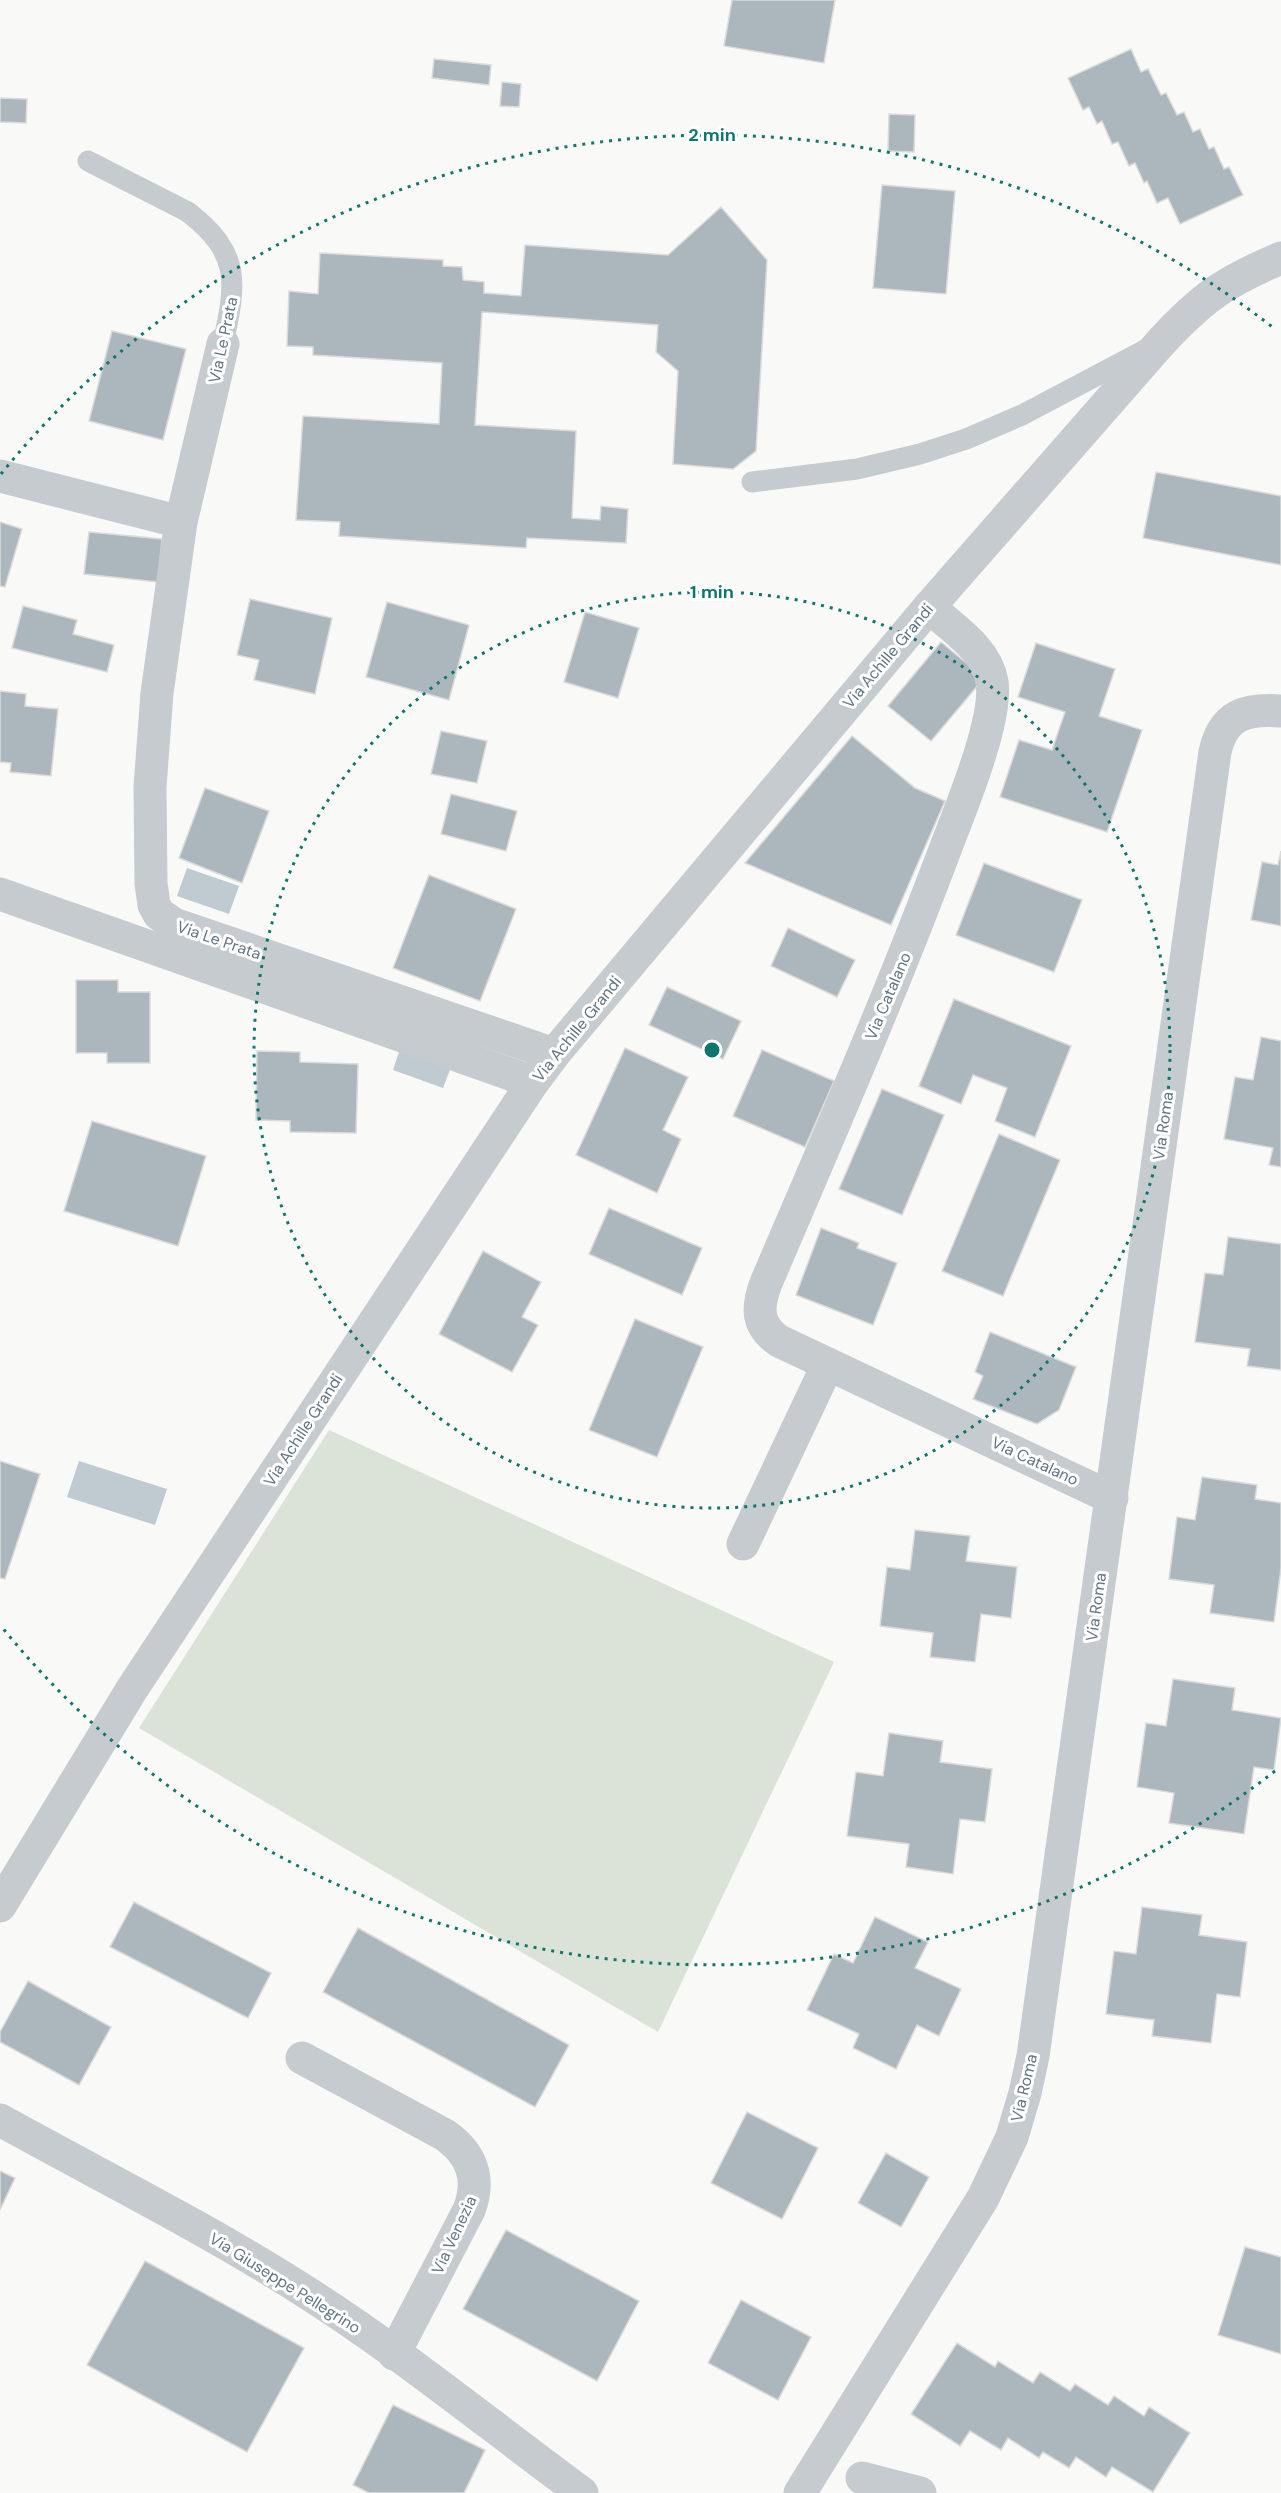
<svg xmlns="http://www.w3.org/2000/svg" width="1281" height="2493" viewBox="0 0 1281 2493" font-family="'DM Sans',sans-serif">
  <rect width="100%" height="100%" fill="#f9f9f7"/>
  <!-- green -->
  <path fill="#dbe2d7" d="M329,1430L834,1662L658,2032L139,1728Z"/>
  <!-- water -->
  <g fill="#bfcbd0">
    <path d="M187,868L239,886L229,914L177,896Z"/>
    <path d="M400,1049L451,1067L443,1088L393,1070Z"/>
    <path d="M79,1461L167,1489L155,1525L67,1497Z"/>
  </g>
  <!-- building -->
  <g fill="#acb6bd" stroke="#dbdbd9" stroke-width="1.5">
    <path d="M732,0H835L824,63L724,46Z"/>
    <path d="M1131,49L1141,72L1148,69L1161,95L1166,93L1177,115L1184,112L1193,132L1200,129L1209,149L1214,147L1224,169L1229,167L1243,195L1180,224L1168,198L1157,203L1147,181L1144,183L1135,163L1129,166L1118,142L1112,144L1102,121L1097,124L1089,107L1083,110L1068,78Z"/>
    <path d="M434,59L491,65L489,85L432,78Z"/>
    <path d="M502,82L521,84L519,107L500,106Z"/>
    <path d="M0,98L27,99L26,123L0,122Z"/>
    <path d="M889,114L915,115L914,152L888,151Z"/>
    <path d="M882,185L955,191L946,294L873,288Z"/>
    <path d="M721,207L767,260L756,451L733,469L673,464L678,371L656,352L658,325L482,312L475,425L576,431L572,518L600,520L601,506L628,509L626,543L527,538L526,548L339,536L340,522L296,520L303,416L439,424L442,363L313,355V347L287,346L289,291L318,294L320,253L443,260V266L462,267L463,280L484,282V293L521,296L525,245L668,255Z"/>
    <path d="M112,331L186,349L163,440L89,421Z"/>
    <path d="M1156,472L1281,496V565L1143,538Z"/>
    <path d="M0,522L22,529L5,587L0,586Z"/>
    <path d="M89,532L162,539L158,582L84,574Z"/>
    <path d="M250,599L332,618L315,694L254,680L259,660L237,655Z"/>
    <path d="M387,602L469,625L449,700L366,677Z"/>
    <path d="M23,606L77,620L73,634L114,645L107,672L12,648Z"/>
    <path d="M585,612L639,628L618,698L564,682Z"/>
    <path d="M941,642L984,678L931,741L888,706Z"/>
    <path d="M1036,643L1115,669L1099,716L1142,730L1107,832L1000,797L1019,740L1052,750L1065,712L1018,697Z"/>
    <path d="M0,691L26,694L25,706L58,709L51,776L10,772L11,763L0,762Z"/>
    <path d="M441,731L487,741L477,783L431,774Z"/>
    <path d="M852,736L915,788L945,801L891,925L745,863Z"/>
    <path d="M205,788L269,811L242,883L179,858Z"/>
    <path d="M451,794L517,811L506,851L441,834Z"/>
    <path d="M1281,851V926L1251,920L1262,862L1278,865Z"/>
    <path d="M984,863L1082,900L1054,972L956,935Z"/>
    <path d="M429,875L516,909L480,1001L393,968Z"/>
    <path d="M788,928L855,960L837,997L771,966Z"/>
    <path d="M76,980H118V992H150V1063H107V1053H76Z"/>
    <path d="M667,987L741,1021L723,1059L649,1025Z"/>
    <path d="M954,999L1071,1046L1035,1137L995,1121L1007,1088L973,1075L961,1104L919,1086Z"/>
    <path d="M1261,1037L1281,1041V1167L1269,1165L1273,1148L1224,1139L1235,1077L1253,1080Z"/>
    <path d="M625,1048L688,1077L663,1130L681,1139L657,1193L576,1155Z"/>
    <path d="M762,1050L834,1081L805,1147L733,1116Z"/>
    <path d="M257,1051L300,1052V1062L358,1064L356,1133L290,1132V1121L256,1120Z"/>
    <path d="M882,1089L944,1115L902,1215L839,1189Z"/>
    <path d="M92,1121L206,1156L178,1246L64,1211Z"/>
    <path d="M999,1134L1060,1160L1003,1296L942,1271Z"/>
    <path d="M609,1208L702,1248L682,1295L589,1254Z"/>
    <path d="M821,1228L859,1243L857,1248L897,1263L873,1325L796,1295Z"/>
    <path d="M1228,1237L1281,1244V1370L1247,1366L1250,1349L1195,1342L1205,1273L1223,1275Z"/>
    <path d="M483,1251L541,1282L522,1317L538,1325L512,1372L439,1334Z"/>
    <path d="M635,1319L703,1347L657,1457L589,1430Z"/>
    <path d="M990,1332L1076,1367L1059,1410L1037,1424L973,1399L983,1376L975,1372Z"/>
    <path d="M0,1461L40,1474L5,1579L0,1578Z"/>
    <path d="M1202,1477L1257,1485L1255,1499L1281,1503V1568L1274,1622L1210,1613L1214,1585L1169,1579L1177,1517L1195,1520Z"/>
    <path d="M915,1530L970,1536L966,1561L1017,1567L1011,1618L981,1614L975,1662L930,1657L933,1633L880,1626L887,1567L910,1570Z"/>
    <path d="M1173,1679L1235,1688L1232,1710L1281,1718L1274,1770L1254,1767L1244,1834L1169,1823L1174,1793L1137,1787L1146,1723L1166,1726Z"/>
    <path d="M889,1733L943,1741L940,1762L992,1769L985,1822L960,1819L953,1874L906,1867L909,1844L847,1836L856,1772L883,1776Z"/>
    <path d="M134,1902L271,1973L248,2018L110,1947Z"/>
    <path d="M1142,1907L1202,1915L1199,1935L1247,1942L1240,1997L1217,1994L1211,2043L1152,2036L1154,2020L1106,2014L1114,1951L1136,1954Z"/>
    <path d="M875,1917L928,1942L915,1968L961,1989L939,2036L917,2025L896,2069L853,2048L859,2034L807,2010L834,1954L853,1963Z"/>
    <path d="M358,1928L569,2045L535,2107L323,1992Z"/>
    <path d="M28,1981L111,2027L79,2085L0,2042V2032Z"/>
    <path d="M747,2112L818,2148L782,2219L711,2183Z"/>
    <path d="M886,2153L929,2177L901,2227L858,2203Z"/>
    <path d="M0,2171L15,2178L0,2210Z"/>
    <path d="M506,2230L639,2301L597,2381L463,2309Z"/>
    <path d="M1245,2247L1281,2257V2354L1218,2335Z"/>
    <path d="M145,2261L304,2348L247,2452L87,2365Z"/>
    <path d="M741,2300L811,2337L778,2400L708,2363Z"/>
    <path d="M957,2343L995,2367L998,2361L1033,2383L1040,2372L1070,2391L1075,2384L1108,2405L1114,2396L1144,2416L1149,2407L1190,2433L1153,2492L1112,2467L1106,2477L1076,2457L1069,2468L1043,2452L1039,2458L1008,2438L1001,2450L970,2431L960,2446L911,2414Z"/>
    <path d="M393,2405L485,2450L464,2493H369L353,2485Z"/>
  </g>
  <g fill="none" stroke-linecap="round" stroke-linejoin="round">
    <!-- service -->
    <g stroke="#c6cbcf" stroke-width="21">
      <path d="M88,161L188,212C242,254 236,283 223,344"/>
      <path d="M752,482L857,469L920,454L966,439L1022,415L1145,350"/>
    </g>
    <!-- minor -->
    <g stroke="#c6cbcf" stroke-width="33">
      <path d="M223,344L181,522L157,693L150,787L151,883L154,905L159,914L174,924L554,1054"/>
      <path d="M0,476L181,522"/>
      <path d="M929,607C951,627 987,649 992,682C998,719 961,808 946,847C891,994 828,1138 766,1283C757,1307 756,1325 779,1341L1112,1498"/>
      <path d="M0,894L533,1082"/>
      <path d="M743,1544L828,1364"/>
      <path d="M302,2058L445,2135C472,2154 481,2179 469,2210L394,2354"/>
      <path d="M0,2120C99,2175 202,2226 298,2287C397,2349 488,2424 582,2493"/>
      <path d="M862,2478L920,2493"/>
      <path d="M800,2493L983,2198L1012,2137L1025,2093L1033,2056L1215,752C1223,715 1246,708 1281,711"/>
    </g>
    <!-- tertiary -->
    <path stroke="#c6cbcf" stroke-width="33" d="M0,1906L132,1689L533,1082L554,1054L929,607L1162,341C1203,297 1226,281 1281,258"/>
  </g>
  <!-- distance rings -->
  <g fill="none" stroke="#0f766e" stroke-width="3" stroke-dasharray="3 6">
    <circle cx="712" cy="1050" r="458"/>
    <path d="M1275 1771A915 915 0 0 1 1 1626M1 474A915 915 0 0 1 1275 329"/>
  </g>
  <g text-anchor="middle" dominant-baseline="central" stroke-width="6" stroke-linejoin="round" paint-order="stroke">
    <!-- street labels -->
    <g font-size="16" fill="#617585" stroke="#fff">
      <text transform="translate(223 340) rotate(-78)">Via Le Prata</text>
      <text transform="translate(888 656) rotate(-50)">Via Achille Grandi</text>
      <text transform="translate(219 940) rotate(19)">Via Le Prata</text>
      <text transform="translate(888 996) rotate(-67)">Via Catalano</text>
      <text transform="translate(577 1029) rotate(-51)">Via Achille Grandi</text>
      <text transform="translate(1163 1126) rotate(-82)">Via Roma</text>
      <text transform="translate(303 1430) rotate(-57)">Via Achille Grandi</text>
      <text transform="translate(1035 1461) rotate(25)">Via Catalano</text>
      <text transform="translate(1096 1607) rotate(-82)">Via Roma</text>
      <text transform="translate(1024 2088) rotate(-77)">Via Roma</text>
      <text transform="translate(454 2235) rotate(-65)">Via Venezia</text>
      <text transform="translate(285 2283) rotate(32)">Via Giuseppe Pellegrino</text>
    </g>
  </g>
  <circle cx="712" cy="1050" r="9" fill="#0f766e" stroke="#fff" stroke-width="3"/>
  <g font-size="18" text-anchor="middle" font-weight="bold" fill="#0f766e" stroke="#fff" stroke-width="6" stroke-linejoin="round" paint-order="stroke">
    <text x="712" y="141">2 min</text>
    <text x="712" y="598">1 min</text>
  </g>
</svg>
